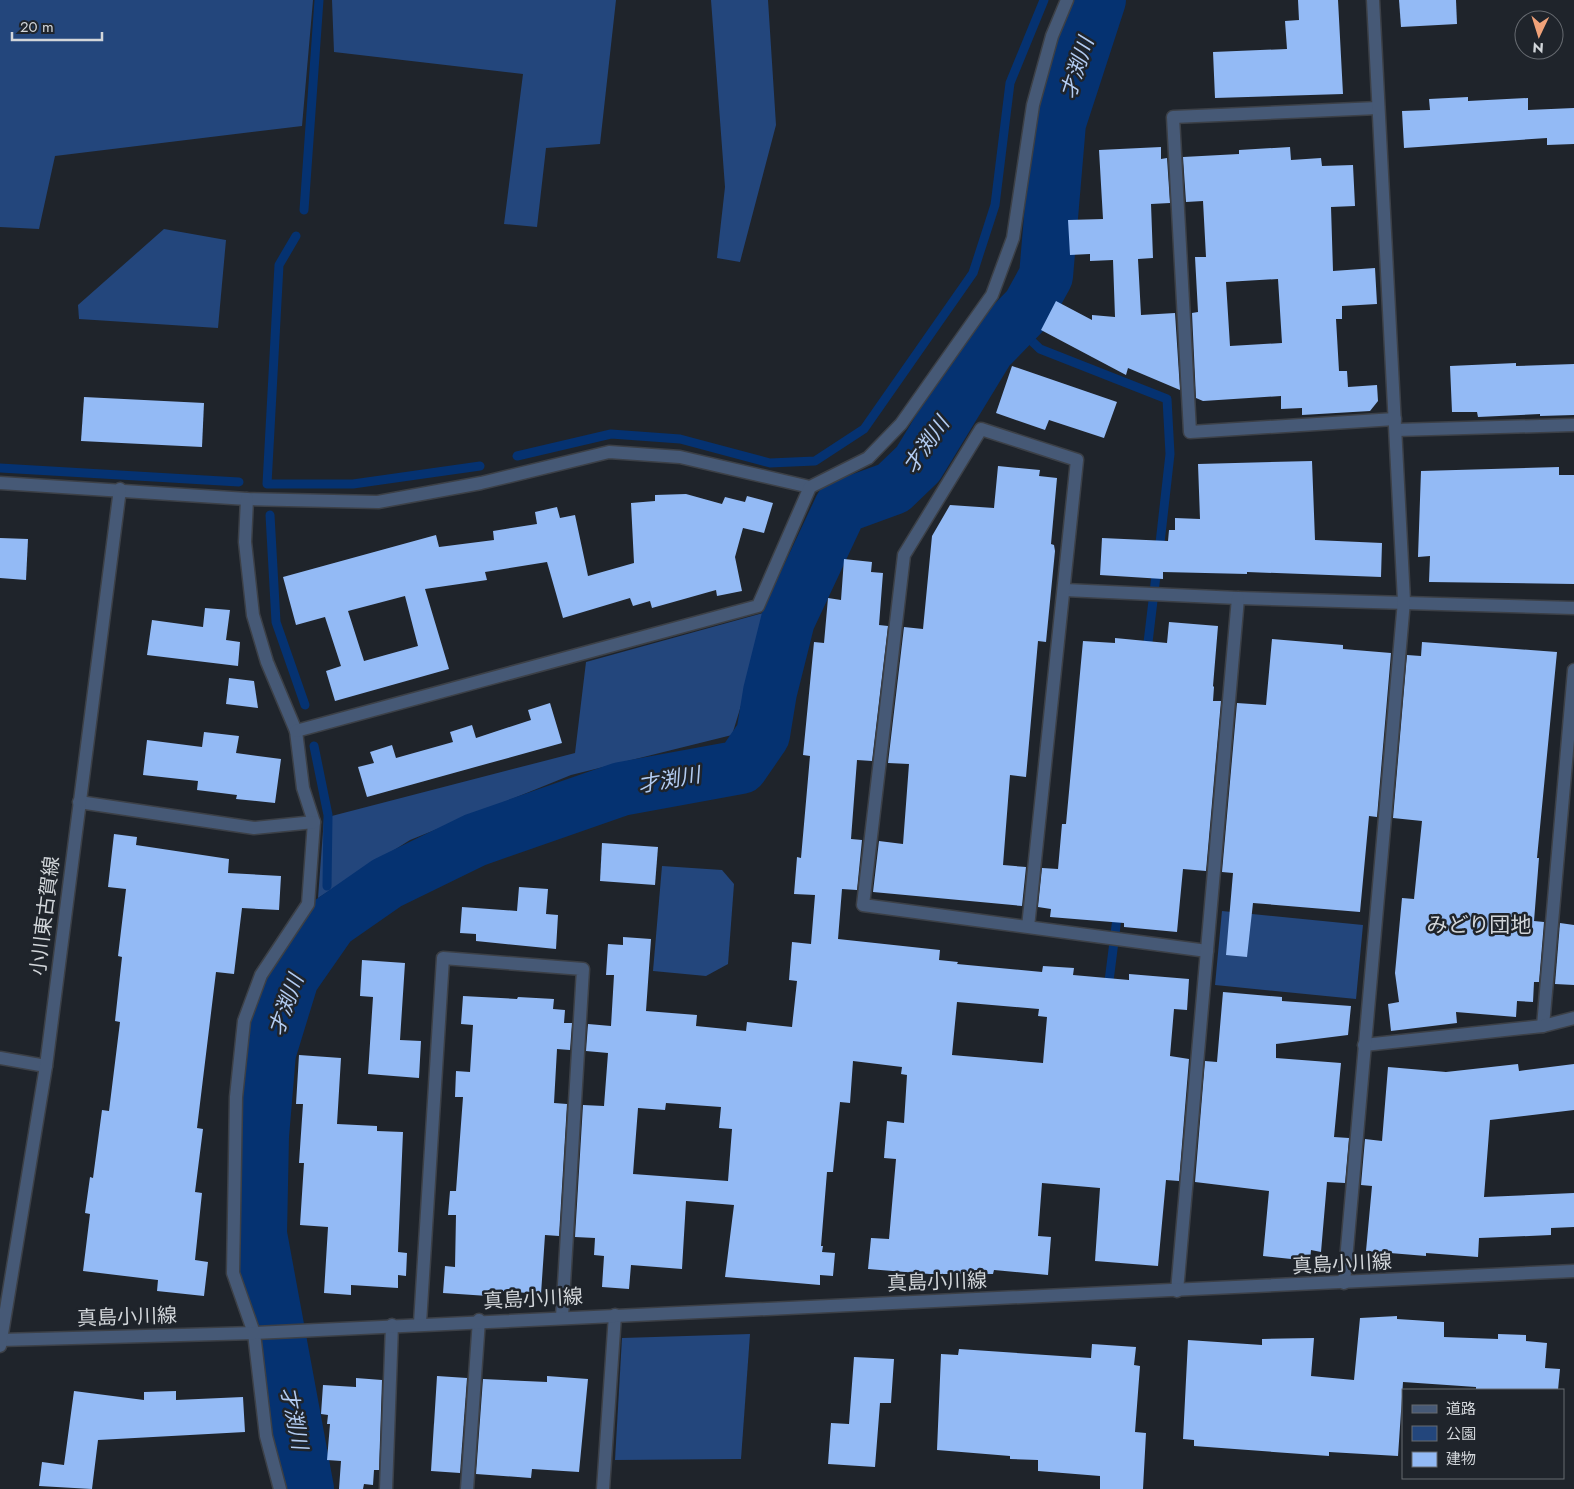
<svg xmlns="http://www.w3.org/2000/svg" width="1574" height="1489" viewBox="0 0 1574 1489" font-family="Jost,'Noto Sans JP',sans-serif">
  <rect width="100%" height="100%" fill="#1f242b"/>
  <!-- green -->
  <g fill="#23467c">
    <path d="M0,0H313L302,126L55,156L39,229L0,227Z"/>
    <path d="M332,0H616L600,144L546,148L537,227L504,224L523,74L334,52Z"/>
    <path d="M711,0H768L776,125L740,262L717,258L725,187Z"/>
    <path d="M164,229L226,240L218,328L79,319L78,305Z"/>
    <path d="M770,611L732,735L571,775L410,840L318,898L324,818L575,753L586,662Z"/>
    <path d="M662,866L722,870L734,884L728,964L706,976L653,971Z"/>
    <path d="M1222,911L1363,925L1356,999L1215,985Z"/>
    <path d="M750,1334L741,1459L615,1460L622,1338Z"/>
  </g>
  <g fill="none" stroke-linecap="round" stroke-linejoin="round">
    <!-- stream -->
    <g stroke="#053271" stroke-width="9">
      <path d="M304,210L319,0"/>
      <path d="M296,236L279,265L267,484H353L480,466"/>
      <path d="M1013,323L1040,349L1167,399L1170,454L1159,552"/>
      <path d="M517,456L611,434L680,439L770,463L815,461L864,429L973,273L995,205L1010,83L1044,0"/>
      <path d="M0,468L239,482"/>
      <path d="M270,515L276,622L305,705"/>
      <path d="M1147,651L1157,567"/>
      <path d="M314,746L328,815L327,886"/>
      <path d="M1108,989L1118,910"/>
    </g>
    <!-- river -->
    <path stroke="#053271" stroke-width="54" d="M307,1489L260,1234L262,1136L269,1053L292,978L331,922L387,883L475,840L621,789L741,767L763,735L770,692L788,620L841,507L893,488L918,464L988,349L1029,307L1046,276L1059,123L1099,0"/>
  </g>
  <!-- building -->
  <g fill="#93baf5" fill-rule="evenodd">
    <path d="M1298,0H1338L1343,94L1215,98L1213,52L1287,49L1285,21L1299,20Z"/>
    <path d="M1399,0H1456L1457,24L1401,27Z"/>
    <path d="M1468,97V101L1528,98V110L1574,108V144L1547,145V138L1404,148L1402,111L1430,110L1429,99Z"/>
    <path d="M1161,147V159L1167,158L1170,203L1151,204L1153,258L1138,259L1141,315L1175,313L1180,390L1128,368L1126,375L1041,330L1056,301L1092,320V315L1115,317L1113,260L1090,261V254L1070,255L1068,220L1103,219L1099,150Z"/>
    <path d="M1290,147L1291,160L1321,158L1322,166L1353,165L1355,206L1331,207L1333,271L1375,268L1377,304L1342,306V319H1336L1339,371H1347L1348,387L1377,385L1378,401L1370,411L1302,415V408L1281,409V396L1203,401L1196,398L1192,313L1198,312L1195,257H1206L1203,201L1186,202L1183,157L1239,154V150ZM1278,279L1282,343L1230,346L1226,282Z"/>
    <path d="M1516,363V366L1574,364V415L1540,416V414L1478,417L1477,412H1452L1450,366Z"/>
    <path d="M1012,366L1117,402L1104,438L1049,420L1045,430L996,413Z"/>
    <path d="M84,397L204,403L202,447L81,441Z"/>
    <path d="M1312,461L1315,540L1382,543L1381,577L1247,572V574L1163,572V579L1100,575L1102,538L1168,541L1169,530H1175V518L1200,519L1198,464Z"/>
    <path d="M998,466L1040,470L1039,476L1057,478L1051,544L1054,545L1055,551L1046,642L1038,641L1026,777L1010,775L1003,865L1026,867L1022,906L873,892L879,841L903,844L909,764L888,763L904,627L923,629L932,536L950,505L994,508Z"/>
    <path d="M1559,467V475H1574V584L1429,582L1430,556L1418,557L1421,471Z"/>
    <path d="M686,494L722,504L725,497L745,502L747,496L773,503L764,533L743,528L735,557L742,591L717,596L716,590L652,608L650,601L633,606L630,598L563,618L547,562L485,572L487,580L425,589L449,669L335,701L326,671L341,666L325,617L296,625L283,577L436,535L439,547L494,540L493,531L537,524L535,512L557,507L560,518L575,515L588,576L634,563L631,503L655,501V495ZM405,596L418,646L364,661L348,611Z"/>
    <path d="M0,538L28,539L26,580L0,578Z"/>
    <path d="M844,559L872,562L871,572L883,573L879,625L888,626L872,761L857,760L851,839L862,840L857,890L842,889L838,939L940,950L939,960L958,962L957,964L1042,972L1043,966L1074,968L1073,975L1129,980V974L1189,979L1187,1010L1174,1009L1170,1056L1189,1059L1179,1181L1166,1180L1158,1266L1095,1261L1100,1188L1042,1183L1038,1236L1051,1237L1048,1275L994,1270L993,1274H930L868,1269L871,1238L889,1239L896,1159L884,1158L887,1121L904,1123L907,1075L901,1074L902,1067L853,1061L850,1103L840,1102L833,1172H827L821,1246H823L822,1252L835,1253L833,1276L820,1275V1285L725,1277L734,1205L686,1201L682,1269L631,1265L629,1289L602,1287L604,1256L594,1255L595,1238L575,1237L583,1105L604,1106L608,1053L586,1051L588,1024L611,1026L614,975H606L608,944L623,945V937L651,939L646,1011L697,1015L696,1026L746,1031L747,1022L792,1027L797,981L789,980L792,942L811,944L815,895L794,894L797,857L801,858L810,756L803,755L814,642L824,643L828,598L841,600ZM957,1002L1039,1009L1038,1016L1047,1017L1043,1063L952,1055ZM666,1103L721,1107L719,1128L732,1129L728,1181L633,1174L638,1108L665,1110Z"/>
    <path d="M205,608L230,610L226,640L240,642L238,666L147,655L152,620L203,627Z"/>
    <path d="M1169,622L1218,626L1213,686L1214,687L1213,701H1221L1206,871L1183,869L1177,932L1124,927V923L1050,917L1051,909L1038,907L1042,868L1058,869L1062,824H1066L1083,641L1115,643V638L1167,643Z"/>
    <path d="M1272,639L1343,645V649L1391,653L1377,817L1369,816L1360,912L1253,903L1247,957L1226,955L1233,873L1222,872L1237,703L1266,705Z"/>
    <path d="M1422,642L1557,652L1537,858H1539L1534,921L1544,922L1539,982H1534L1533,1002L1517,1001L1516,1017L1456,1012L1457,1023L1391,1031L1388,1004L1399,1002L1395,973L1402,898L1414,899L1422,821L1393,818L1407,655L1421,656Z"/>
    <path d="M229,678L254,681L258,708L226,704Z"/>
    <path d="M550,703L562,743L367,797L358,767L374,763L370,752L392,745L396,758L453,742L450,732L472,725L476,738L531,720L528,710Z"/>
    <path d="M204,732L239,736L236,753L281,759L275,803L236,799L237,795L197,790L198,781L143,775L147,740L202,747Z"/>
    <path d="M114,834L137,837L136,845L229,859L228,873L281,876L279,910L242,908L234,974L216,972L197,1128L203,1129L195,1192L202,1193L195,1260L208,1262L204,1296L157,1291L158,1280L83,1271L90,1214L85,1213L90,1177L93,1178L102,1110L109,1111L120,1022L115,1021L122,957L118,956L126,889L108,887Z"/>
    <path d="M602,843L658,847L655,885L600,881Z"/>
    <path d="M519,887L548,889L546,914L558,915L556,949L476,941V934L460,933L462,907L517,911Z"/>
    <path d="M1560,923L1574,925V985L1555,984Z"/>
    <path d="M362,960L405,963L400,1040L421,1041L419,1078L368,1074L373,997L360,996Z"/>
    <path d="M1223,992L1282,997V1001L1351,1006L1348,1035L1276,1044V1058L1341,1063L1334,1137L1349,1138L1345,1183L1327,1182L1321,1252L1311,1250L1310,1261L1263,1256L1269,1191L1195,1182L1205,1061L1217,1062Z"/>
    <path d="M463,996L517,999L518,997L554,999L553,1009L565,1010L564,1023H572L570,1050L557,1049L554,1103L567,1104L559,1236L545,1235L541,1294L488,1290V1296L443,1293L445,1266L455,1267L456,1215H448L450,1191H456L463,1097H455L456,1071L470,1072L473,1025L461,1024Z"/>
    <path d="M299,1055L341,1058L337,1124L377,1126V1131L403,1132L398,1252L407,1253L406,1276L398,1275V1288L351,1285V1295L324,1293L328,1227L300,1225L304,1163H299L303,1104H296Z"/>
    <path d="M1518,1064L1519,1071L1574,1064V1110L1490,1120L1484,1197L1574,1193V1227L1551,1228V1235L1479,1238L1478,1257L1426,1253V1256L1366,1251L1372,1186L1361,1185L1365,1139L1382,1141L1388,1067L1446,1072Z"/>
    <path d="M1397,1316V1319L1444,1322V1337L1498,1339V1334L1526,1335V1341L1547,1343L1545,1368L1560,1369L1558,1390H1476V1387L1403,1382L1398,1456L1329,1452V1456L1194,1446V1440L1183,1439L1188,1340L1262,1345V1339L1314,1338L1311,1376L1354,1380L1360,1318Z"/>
    <path d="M1092,1344L1136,1347L1134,1365L1140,1366L1135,1432L1146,1433L1143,1489H1100V1476L1038,1471V1460L1010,1459V1456L937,1450L941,1354L958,1355L959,1349L1091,1358Z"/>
    <path d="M854,1357L894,1359L891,1403H880L875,1467L828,1464L831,1423L849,1424Z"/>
    <path d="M437,1376L467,1378L460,1473L431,1471Z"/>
    <path d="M547,1376L588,1379L579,1472L532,1469L531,1478L476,1474L483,1379L547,1382Z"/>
    <path d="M356,1378L382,1380L379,1470H374L373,1485L364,1484L363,1489H339L341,1461L327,1460L330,1424H327L328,1415L321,1414L323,1385L356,1387Z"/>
    <path d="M74,1391L144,1400V1392L176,1391V1400L243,1397L245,1432L98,1440L92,1489L39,1486L42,1462L64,1465Z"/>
  </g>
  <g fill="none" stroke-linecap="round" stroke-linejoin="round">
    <defs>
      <g id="minor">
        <path d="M1378,108L1173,117L1190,432L1395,419"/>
        <path d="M1396,430L1574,425"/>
        <path d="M0,483L247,499L378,502L481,483L609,452L680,457L810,487"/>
        <path d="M247,499L245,542L253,615L267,662L296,731L303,788L314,822L308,904L261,975L244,1021L236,1097L233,1273L254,1333L266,1436L280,1489"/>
        <path d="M1065,590L1238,598L1574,608"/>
        <path d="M296,731L758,606L810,487L868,458L901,424L992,295L1013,238L1033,105L1052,36L1067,0"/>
        <path d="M79,802L254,828L314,822"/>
        <path d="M1028,927L1077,460L981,429L904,555L863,905L1207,951"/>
        <path d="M1543,1026L1574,670"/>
        <path d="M1364,1045L1543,1026L1574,1018"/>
        <path d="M0,1058L46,1066"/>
        <path d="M1344,1283L1404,601L1373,0"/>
        <path d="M1177,1291L1238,598"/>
        <path d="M420,1323L443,958L583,969L562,1317"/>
        <path d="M386,1489L392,1325"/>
        <path d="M467,1489L479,1320"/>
        <path d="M603,1489L615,1315"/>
      </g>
      <g id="tertiary">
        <path d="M0,1340L254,1333L1574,1271"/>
        <path d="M0,1346L46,1066L120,489"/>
      </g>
    </defs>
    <!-- minor casing -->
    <use href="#minor" stroke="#3c4047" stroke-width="15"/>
    <!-- tertiary casing -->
    <use href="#tertiary" stroke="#3c4047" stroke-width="15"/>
    <!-- minor -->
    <use href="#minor" stroke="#465976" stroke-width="12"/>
    <!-- tertiary -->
    <use href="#tertiary" stroke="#465976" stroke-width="12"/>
  </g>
  <g text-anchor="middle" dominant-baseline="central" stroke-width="5" stroke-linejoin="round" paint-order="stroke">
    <!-- street labels -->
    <g font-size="20" fill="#d2d6da" stroke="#1f242b">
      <text transform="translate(45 916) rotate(-83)">小川東古賀線</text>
      <text transform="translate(1342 1264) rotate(-3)">真島小川線</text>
      <text transform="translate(937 1282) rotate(-2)">真島小川線</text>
      <text transform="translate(533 1299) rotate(-3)">真島小川線</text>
      <text transform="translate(127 1317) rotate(-2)">真島小川線</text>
    </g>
    <!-- water labels -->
    <g font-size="21" font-style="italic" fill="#b3ccf2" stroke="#1f242b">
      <text transform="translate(1077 68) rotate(-72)">才渕川</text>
      <text transform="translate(926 445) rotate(-55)">才渕川</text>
      <text transform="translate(669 780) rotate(-10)">才渕川</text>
      <text transform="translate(286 1005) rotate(-70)">才渕川</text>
      <text transform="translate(294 1418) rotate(79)">才渕川</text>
    </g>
    <!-- neighbourhood labels -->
    <g font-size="21" fill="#d2d6da" stroke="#1f242b">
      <text x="1479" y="925">みどり団地</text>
    </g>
  </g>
  <!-- legend -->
  <rect x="1402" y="1389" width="162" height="90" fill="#1f242b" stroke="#676b71"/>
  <rect x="1412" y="1405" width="25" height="8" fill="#465976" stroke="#676b71"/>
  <text x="1446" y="1414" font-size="15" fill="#d2d6da">道路</text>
  <rect x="1412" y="1426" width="25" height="15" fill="#23467c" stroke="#676b71"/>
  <text x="1446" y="1439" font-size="15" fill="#d2d6da">公園</text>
  <rect x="1412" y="1452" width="25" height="15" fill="#93baf5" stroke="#676b71"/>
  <text x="1446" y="1464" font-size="15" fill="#d2d6da">建物</text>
  <!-- north arrow -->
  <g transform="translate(1539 35) rotate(184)"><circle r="24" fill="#1f242b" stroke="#676b71"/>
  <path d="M0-4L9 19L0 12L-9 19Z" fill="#f0a279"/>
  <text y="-8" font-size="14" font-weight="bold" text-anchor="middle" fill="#d2d6da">N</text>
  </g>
  <!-- scale -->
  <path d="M12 32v8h90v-8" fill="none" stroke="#d2d6da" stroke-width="2.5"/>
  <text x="20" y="32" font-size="15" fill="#d2d6da" stroke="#1f242b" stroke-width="4" paint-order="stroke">20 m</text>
</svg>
